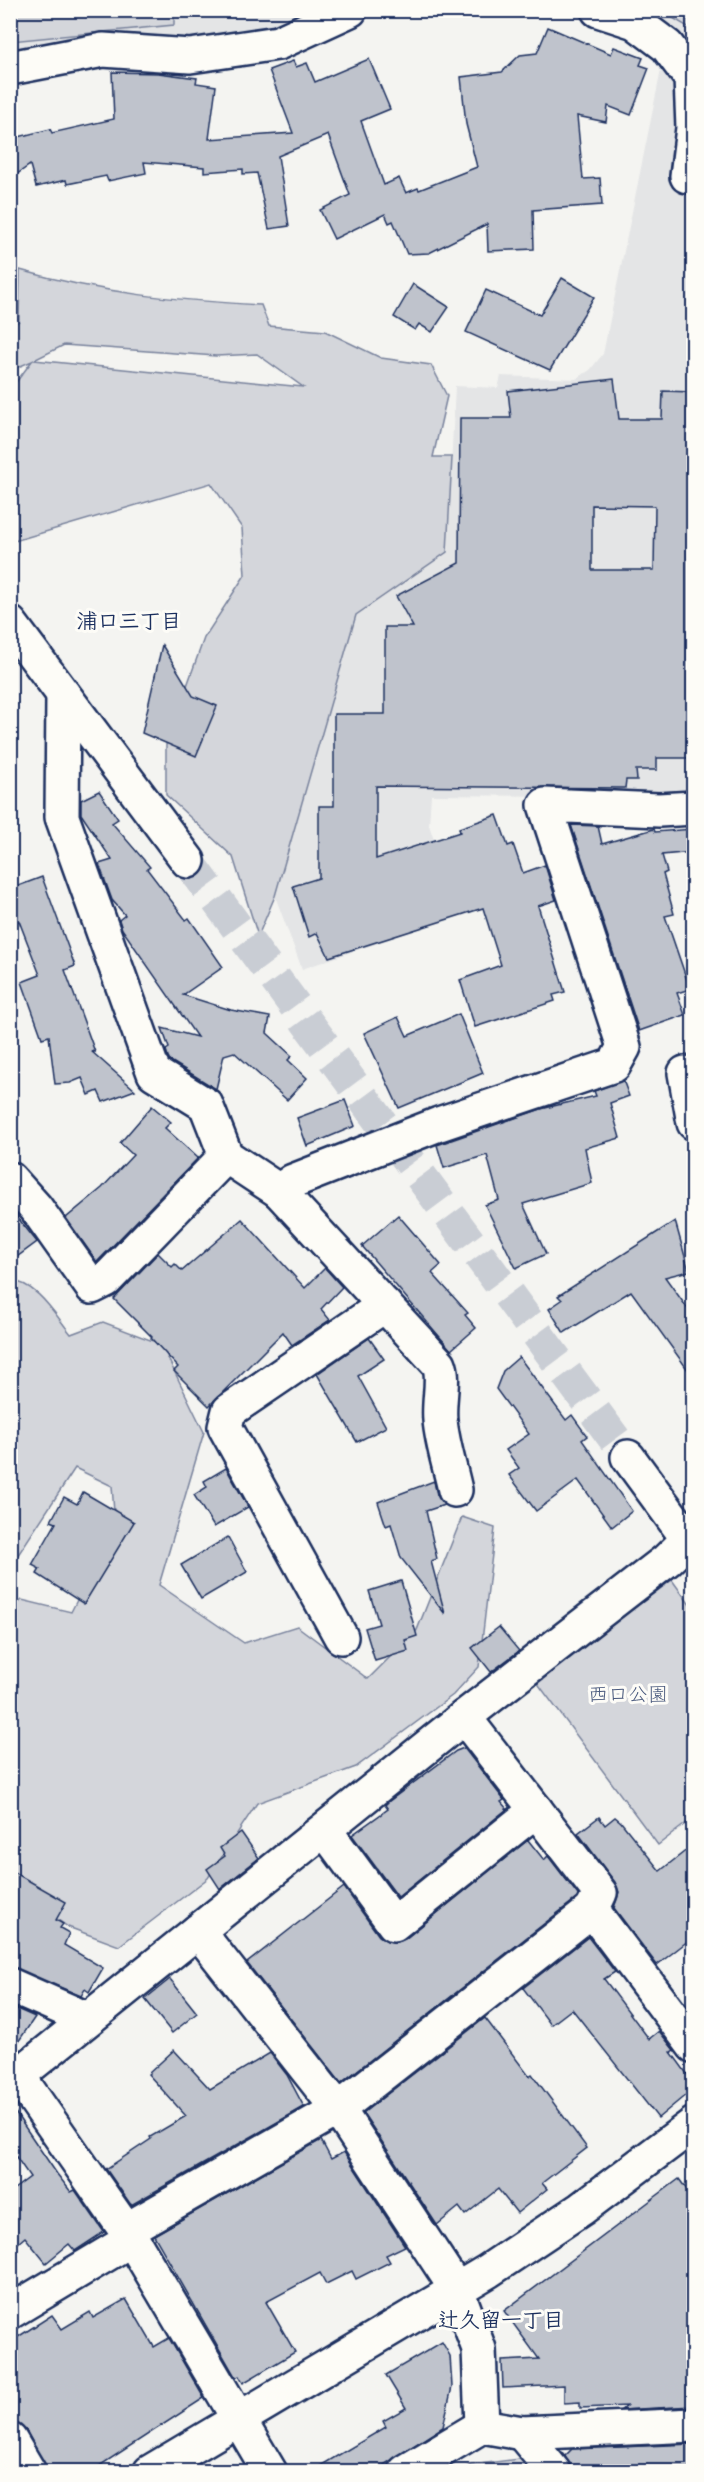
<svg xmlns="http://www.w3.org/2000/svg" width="704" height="2482" viewBox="0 0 704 2482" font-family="Mynerve,'Klee One',sans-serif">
  <rect width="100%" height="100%" fill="#f4f4f1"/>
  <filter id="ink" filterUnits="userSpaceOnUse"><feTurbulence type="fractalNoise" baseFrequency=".0167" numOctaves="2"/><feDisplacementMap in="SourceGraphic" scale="12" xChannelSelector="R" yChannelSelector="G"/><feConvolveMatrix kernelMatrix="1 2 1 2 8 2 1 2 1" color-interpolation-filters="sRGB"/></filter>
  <g filter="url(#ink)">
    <!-- built -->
    <g fill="#e4e5e6">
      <path d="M11,11H313L291,24L204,39L104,37L11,56Z"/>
      <path d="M643,11H693V797L431,795L429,825L459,915L302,969L275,896L356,615L447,552L455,386L498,388L501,376L576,379L590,370L603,354L670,26Z"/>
    </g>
    <!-- green -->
    <g fill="#d4d6db" stroke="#78829c" stroke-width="1.5" fill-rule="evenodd">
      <path d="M11,10L174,11V25L11,41Z"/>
      <path d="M661,11H693V30Z"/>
      <path d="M20,270C104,294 175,300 261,305L269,326L325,331L381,358L431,365L447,396L433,457H452L447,552L356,615L275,896L258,936L233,857L166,795V745L204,638L245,575L242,528L211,483L11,542V389L32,361L11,370L10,328L19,321ZM64,345L216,356L257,354L303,387L34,360Z"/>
      <path d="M10,1281C36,1281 56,1316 71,1334L103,1322L161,1344L204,1432L159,1585L244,1643L297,1626L368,1679L417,1630L462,1517L495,1528L479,1667L453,1695L356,1767L257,1803L208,1878L119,1946L68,1927L11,1886V1609L22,1600L71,1612L115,1525L112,1486L75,1468L16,1558L11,1561Z"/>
      <path d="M672,1580L693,1609V1818L658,1845L536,1681Z"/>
      <path d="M526,2458L539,2472H458L471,2465Z"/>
    </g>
    <!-- building -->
    <g fill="#bfc3cc" stroke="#1b2f5e" stroke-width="1.5" fill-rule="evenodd">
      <path d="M548,27L611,54L614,47L643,58L640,65L649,68L631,115L608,106L606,122L577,116L583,179L600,178L602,205L533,210L534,249L488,251L487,224L429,253L407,254L393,221L389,223L385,214L334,239L320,210L350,195L328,135L278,156L289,226L269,229L257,173L243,174V169L204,172V167L144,162L146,173L108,181L106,176L67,184L66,180L36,187L30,165L10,179V139L50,129L52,133L114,119L112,72L158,73L197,78L196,83L216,86L209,139L293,133L269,70L293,61L296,67L307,63L315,82L369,59L390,109L361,121L384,185L399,178L406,193L418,188L419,190L477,167L466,124L461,77L502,72L520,55L537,53Z"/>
      <path d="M562,278L594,297L550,370L466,332L486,290L540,315Z"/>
      <path d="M413,284L449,307L432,332L419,324L415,330L394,317Z"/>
      <path d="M614,379L619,419H662L663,391L693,392V758H657V770H636L637,780H626L625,788L376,786V859L460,832L459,828L497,815L508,846L513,844L523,873L545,865L556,900L538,906L565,992L553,995L555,1001L475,1027L460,980L501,965L483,908L329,957L317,933L309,937L293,886L319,878V806H334V714H385V627H413L396,596L459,563L460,418H511L508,391ZM592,505L655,506L654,570H592Z"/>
      <path d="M162,645L193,696L217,706L196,756L142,733Z"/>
      <path d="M99,791L118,819L112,823L150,867L147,869L186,920L189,918L223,967L183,995L231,1010L270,1017L267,1033L292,1056L288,1060L307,1078L287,1100L234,1052L224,1055L216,1089L169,1060L166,1050L169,1048L162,1028L197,1037L122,929L119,920L125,915L112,900L99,864L112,860L81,814V800Z"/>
      <path d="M571,825L598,826L602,844L654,829L655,832L693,829V852L662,855L667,872L663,874L674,914L665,916L690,989L677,993L685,1015L639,1031Z"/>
      <path d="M42,877L75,966L65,970L95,1052L91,1051L135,1090L103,1102L98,1091L89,1095L82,1078L70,1083L55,1084L49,1036L42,1038L22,982L40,975L19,921L10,924V889Z"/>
      <path d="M459,1014L483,1073L399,1108L364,1033L398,1017L407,1036Z"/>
      <path d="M623,1080L629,1096L610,1103L620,1138L585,1148L592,1183L523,1204L546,1254L516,1268L485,1205L499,1200L487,1155L444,1168L437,1145L541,1109L596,1096L594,1091Z"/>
      <path d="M345,1100L355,1126L307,1146L297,1118Z"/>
      <path d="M152,1106L171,1122L165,1128L198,1158L97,1262L66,1218L102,1188L133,1155L120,1143Z"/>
      <path d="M10,1208L37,1242L10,1262Z"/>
      <path d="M398,1215L441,1265L432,1273L468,1313L465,1315L476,1328L451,1350L362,1246Z"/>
      <path d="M242,1219L305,1288L325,1268L342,1287L321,1309L330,1320L292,1345L283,1332L209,1406L174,1371L178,1367L151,1338L152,1337L114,1299L158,1253L172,1267L175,1264L182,1271Z"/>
      <path d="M675,1221L689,1271L665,1277L693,1316V1377L631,1291L564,1333L549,1309L562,1300L558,1296Z"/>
      <path d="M369,1338L384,1359L358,1376L386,1427L357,1442L317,1374Z"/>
      <path d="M519,1357L566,1420L572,1415L587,1436L582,1440L632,1511L612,1527L578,1480L536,1511L509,1475L519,1468L506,1450L529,1434L496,1389L503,1371Z"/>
      <path d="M226,1468L248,1507L214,1527L194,1495L207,1487L204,1481Z"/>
      <path d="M434,1481L437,1495L444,1505L426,1511L437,1559L431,1561L445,1614L401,1558L391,1524L386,1526L378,1502Z"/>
      <path d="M83,1492L134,1522L84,1604L37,1574L40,1569L32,1565L56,1523L51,1521L64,1497L77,1504Z"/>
      <path d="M228,1537L247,1572L201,1599L181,1565Z"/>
      <path d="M401,1581L417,1636L405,1640L408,1651L375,1661L365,1628L379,1624L369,1591Z"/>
      <path d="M499,1627L519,1651L491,1672L472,1648Z"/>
      <path d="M464,1748L504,1800L501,1802L507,1809L398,1897L352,1835L388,1809L385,1805L388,1802L456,1751Z"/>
      <path d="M599,1817L605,1825L615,1817L621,1822L660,1871L693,1845V1937L657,1965L614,1908L619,1892L615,1882L578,1833Z"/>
      <path d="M241,1832L259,1858L220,1889L207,1869L225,1856L220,1848Z"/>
      <path d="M528,1840L544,1860L548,1856L578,1895L577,1898L341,2083L247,1963L344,1887L379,1936L387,1941L397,1942L405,1939Z"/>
      <path d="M10,1870L66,1902L56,1920L63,1924L60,1928L69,1933L64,1945L103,1968L89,1992L85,1989L81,1996L10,1967Z"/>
      <path d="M588,1937L615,1972L604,1979L649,2039L659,2031L674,2050L671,2052L693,2082V2089L658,2118L572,2009L551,2025L523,1988Z"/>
      <path d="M170,1979L197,2013L172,2033L145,1999Z"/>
      <path d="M10,2006L35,2017L10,2054Z"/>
      <path d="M485,2018L529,2076L532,2074L587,2148L542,2183L547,2189L517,2213L498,2189L465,2215L459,2207L437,2225L363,2113Z"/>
      <path d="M174,2050L210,2089L270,2053L287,2075L304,2107L131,2205L106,2169L151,2139L150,2137L186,2116L148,2074Z"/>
      <path d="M10,2105L57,2174L71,2192L75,2190L104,2232L75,2251L69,2244L46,2263L25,2237L10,2250V2192L30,2177L10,2148Z"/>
      <path d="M321,2140L331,2159L344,2152L405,2246L386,2255L390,2262L356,2279L352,2271L326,2284L320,2273L266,2302L295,2352L243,2383L239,2376L236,2378L154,2235Z"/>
      <path d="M679,2179L693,2198V2290L689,2294L693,2328V2406L621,2410L626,2406L580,2408V2402L564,2403V2385L503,2388L502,2361L539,2359L504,2311Z"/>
      <path d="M126,2299L154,2347L169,2338L204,2398L90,2472H48L26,2430L10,2419V2342L52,2315L62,2329L90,2312L93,2318Z"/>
      <path d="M442,2342L450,2356L452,2387L443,2427L373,2472H310L386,2427L383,2421L406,2408L386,2375Z"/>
      <path d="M693,2444V2472H572L565,2456L572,2449Z"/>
    </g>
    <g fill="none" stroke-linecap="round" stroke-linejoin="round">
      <!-- secondary-tunnel -->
      <path stroke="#c9cdd4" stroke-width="33" stroke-dasharray="33 16" stroke-linecap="butt" d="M188,861L628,1457"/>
      <defs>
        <g id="street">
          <path d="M598,10L635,22L667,46L691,78L693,128L687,176"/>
          <path d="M10,68L103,50L190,56L278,43L350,10"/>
          <path d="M63,694L62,817L154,1073L206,1105L226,1156L279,1191L293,1181L439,1124L614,1065L624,1047L545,805L659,810L694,808"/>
          <path d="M685,1073L694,1123"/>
          <path d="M10,1179L36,1208L92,1287L106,1280L226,1156"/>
          <path d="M279,1191L439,1364C445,1378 438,1401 440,1420C442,1443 450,1467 455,1490"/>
          <path d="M341,1637L225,1427L229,1411L385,1305"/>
          <path d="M464,1717L600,1893L592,1910L694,2046"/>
          <path d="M325,1830L394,1924L536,1810"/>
          <path d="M198,1931L338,2109L457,2290L479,2349L482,2426"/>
          <path d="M10,1985L87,2019"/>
          <path d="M19,2077L132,2239L270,2472"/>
          <path d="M10,2082L464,1717L667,1560L694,1534"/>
          <path d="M126,2230L338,2109L592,1910"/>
          <path d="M10,2312L132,2239"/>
          <path d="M522,2433L554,2472"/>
          <path d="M10,2440L29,2472"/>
          <path d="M405,2472L482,2426L522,2433L694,2425"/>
        </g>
        <g id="secondary">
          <path d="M10,623L188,861"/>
          <path d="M628,1457L694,1547"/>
          <path d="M150,2472L488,2271L581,2209L694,2124"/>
        </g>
      </defs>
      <!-- street casing -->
      <use href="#street" stroke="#1b2f5e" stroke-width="38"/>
      <!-- secondary casing -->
      <use href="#secondary" stroke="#1b2f5e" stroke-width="38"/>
      <!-- street -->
      <use href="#street" stroke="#fdfcf7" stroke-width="33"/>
      <!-- secondary -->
      <use href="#secondary" stroke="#fdfcf7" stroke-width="33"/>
    </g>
  </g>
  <g text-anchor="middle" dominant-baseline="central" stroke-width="6" stroke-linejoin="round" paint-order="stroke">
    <!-- park labels -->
    <g font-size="20" fill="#49597d" stroke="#fdfcf7">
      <text x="628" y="1695">西口公園</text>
    </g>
    <!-- neighbourhood labels -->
    <g font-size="21" font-weight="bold" fill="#1b2f5e" stroke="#fdfcf7">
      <text x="129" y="622">浦口三丁目</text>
      <text x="501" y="2321">辻久留一丁目</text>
    </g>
  </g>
  <!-- margin -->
  <rect width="704" height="2482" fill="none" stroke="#fdfcf7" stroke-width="36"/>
  <rect x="18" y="18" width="668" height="2446" fill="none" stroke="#1b2f5e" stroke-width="2" filter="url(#ink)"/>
</svg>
